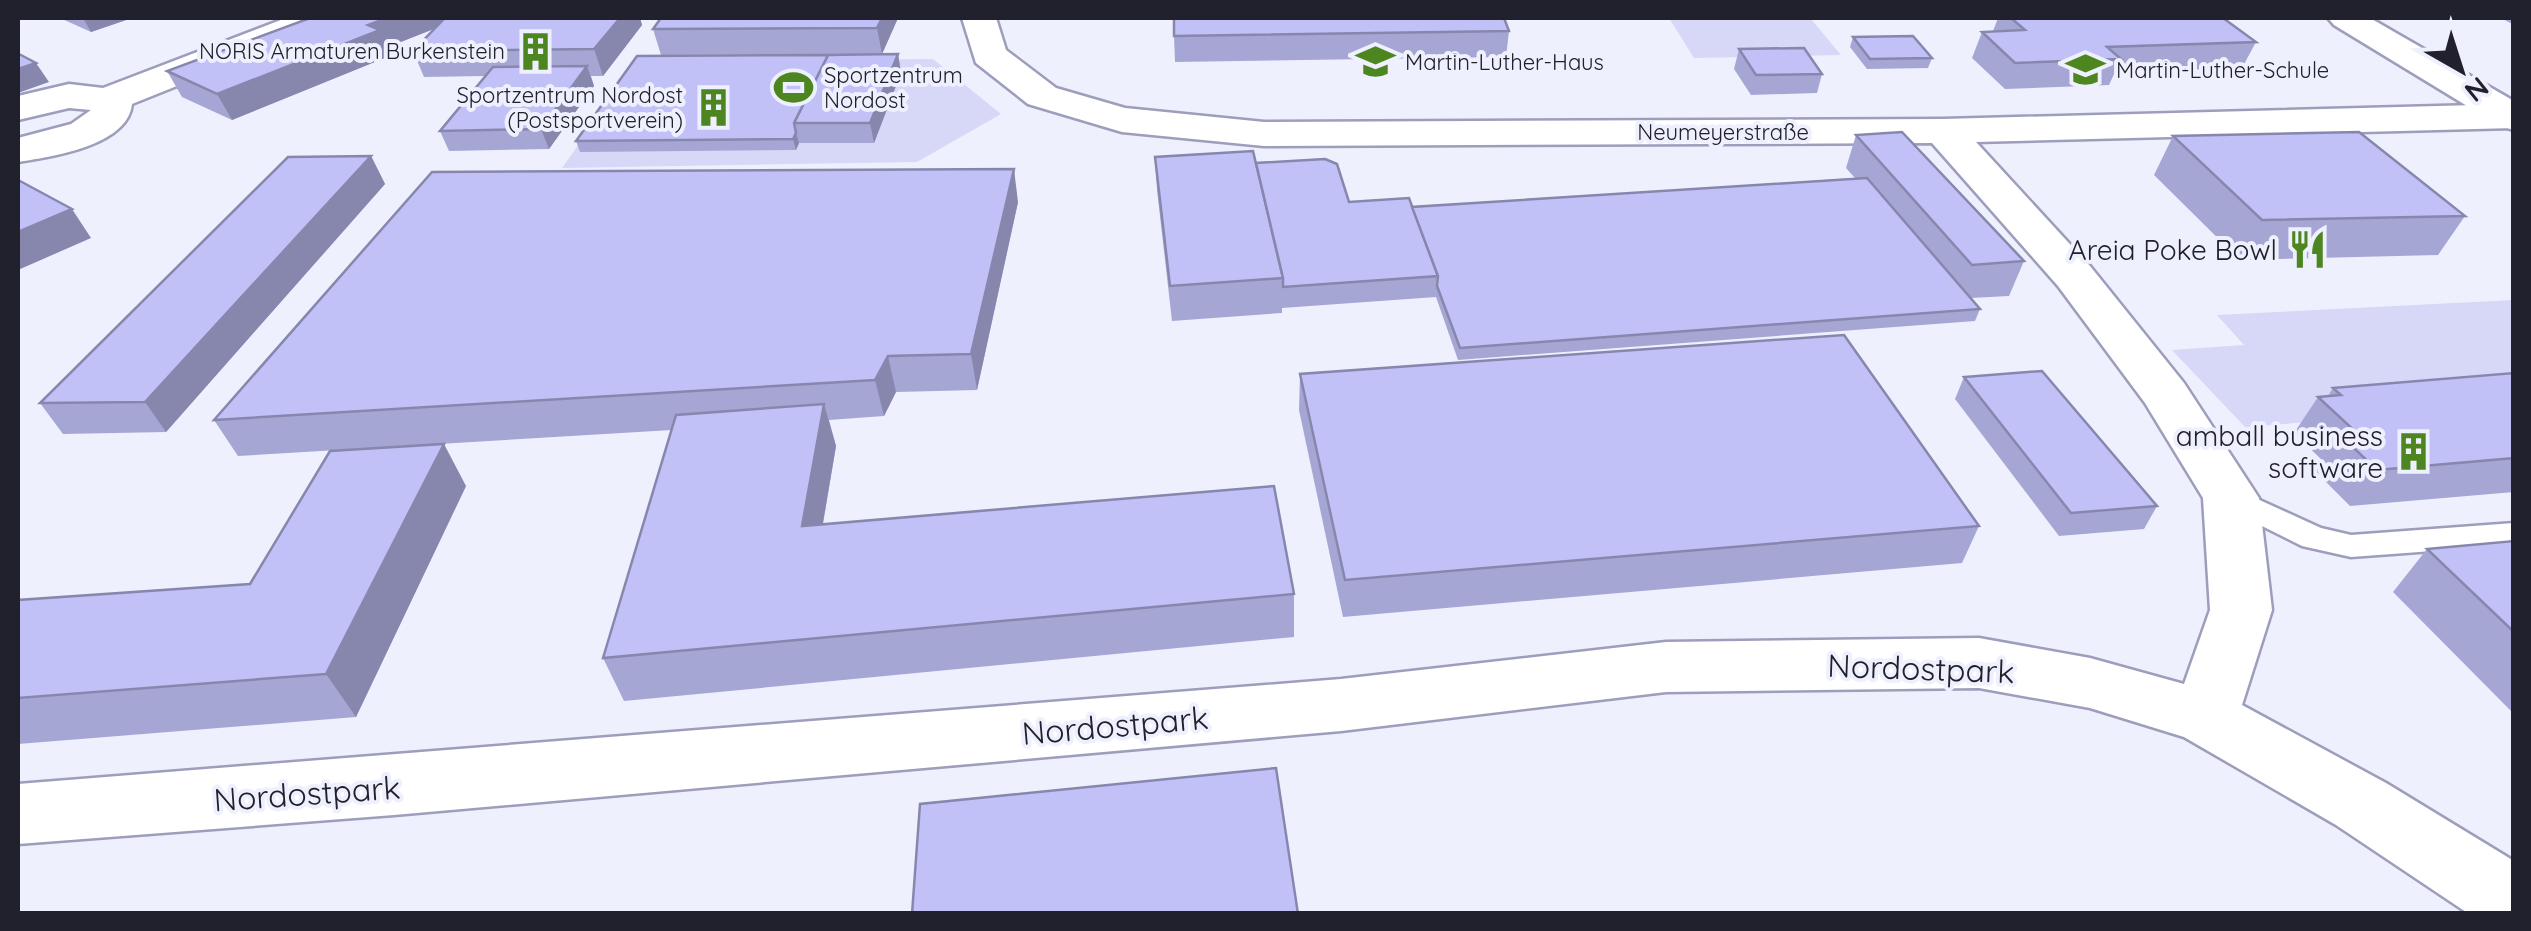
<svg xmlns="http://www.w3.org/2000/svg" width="2531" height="931" viewBox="0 0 2531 931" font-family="Quicksand,sans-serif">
  <rect width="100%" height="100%" fill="#eff0fd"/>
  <!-- green -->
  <g fill="#d7d7f7">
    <path d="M1669,18H1810L1841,55L1694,58Z"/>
    <path d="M933,59L1001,114L917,162L562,168L637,62Z"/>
    <path d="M2513,300V406L2245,427L2172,350L2244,345L2217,315Z"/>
  </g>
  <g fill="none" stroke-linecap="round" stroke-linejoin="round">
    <defs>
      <path id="service" d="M2231,487L2321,528L2351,535L2514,523V545L2351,557L2302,546L2220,505L2216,498L2220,491Z"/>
      <g id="minor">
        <path d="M286,18H335L329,25L132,104C128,146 50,157 18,162V138L71,124L91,110L69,108L18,120V96L69,84L103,88Z"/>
        <path d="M962,18H996L1006,50L1056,88L1125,108L1264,122L1943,119L2514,104V128L1976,142L2090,266L2184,383L2259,498L2272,610L2242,705L2386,783L2514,861V914H2469L2336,825L2184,737L2090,708L1979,688L1666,692L1341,731L394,815L18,844V784L1341,679L1666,642L1979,638L2090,658L2184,684L2210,610L2203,498L2145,403L2058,286L1932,143L1264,146L1122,132L1028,104L976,63Z"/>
      </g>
      <path id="primary" d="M2328,18H2370L2514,101V130L2500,126L2334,25Z"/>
    </defs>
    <!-- service casing -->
    <use href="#service" stroke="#9d9dbc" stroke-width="5"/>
    <!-- minor casing -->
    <use href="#minor" stroke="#9d9dbc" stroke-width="5"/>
    <!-- primary casing -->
    <use href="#primary" stroke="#9d9dbc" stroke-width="5"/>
    <!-- service -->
    <use href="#service" fill="#fff" fill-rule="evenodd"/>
    <!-- minor -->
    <use href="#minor" fill="#fff" fill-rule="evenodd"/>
    <!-- primary -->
    <use href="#primary" fill="#fff" fill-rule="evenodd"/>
  </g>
  <!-- wall -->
  <g fill="#a6a6d5">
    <path d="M60,18H132L91,32Z"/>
    <path d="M310,18H640L642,25L603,76H591L594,86L549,149L449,151L440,131L485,76L424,77L413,51L434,29L388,47L392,55L232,120L182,97L167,71Z"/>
    <path d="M661,18H898L882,54L661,55L653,29Z"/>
    <path d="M1998,18H2223L2256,42L2242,68L2115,72L2109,85L2005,89L1972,58L1982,32L1993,31Z"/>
    <path d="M2501,18H2514V25Z"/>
    <path d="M1509,31L1506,57L1175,62L1174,36Z"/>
    <path d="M1853,37L1932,58L1928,68L1867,69L1850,47Z"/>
    <path d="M1739,49L1822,74L1817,93L1751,95L1734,69Z"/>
    <path d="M898,54L901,73L874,143H799L796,150L580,152L576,141Z"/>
    <path d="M1856,135L2024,261L2009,296L1971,298L1980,309L1975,321L1458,360L1436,297L1282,308V313L1172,321L1157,190L1155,157L1256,163L1349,202L1412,207L1855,178L1846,168Z"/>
    <path d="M2173,136L2465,216L2438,255L2240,260L2154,175Z"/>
    <path d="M371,156L385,184L166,432L63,434L40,403Z"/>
    <path d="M1018,202L977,390L896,392L884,416L829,420L836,446L823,524L1294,594V637L624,701L603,658L672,430L238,456L214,420Z"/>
    <path d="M2514,373V492L2350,506L2315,471L2322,460L2294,433L2318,397L2328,396L2333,388Z"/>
    <path d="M1300,374L1979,526L1962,563L1343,617L1299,410Z"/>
    <path d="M1964,377L2157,506L2144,529L2059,536L1955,399Z"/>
    <path d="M466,486L356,717L18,744V600L250,584Z"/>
    <path d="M2514,541V714L2393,592L2427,549Z"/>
  </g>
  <!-- shaded-wall -->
  <g fill="#8787ae">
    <path d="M83,18H132L91,32Z"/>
    <path d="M387,18H443L446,24L388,47L392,55L232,120L217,94Z"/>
    <path d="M620,18H640L642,25L603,76L594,49Z"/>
    <path d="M882,18H898L882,54L877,28Z"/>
    <path d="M898,54L901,73L874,143L870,123Z"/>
    <path d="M36,63L49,82L18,93V69Z"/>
    <path d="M587,66L594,86L549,149L541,129Z"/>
    <path d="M796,133L799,143L796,150L793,139Z"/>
    <path d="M371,156L385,184L166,432L145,402Z"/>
    <path d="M1014,169L1018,202L977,390L971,354Z"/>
    <path d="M72,209L91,238L18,270V232Z"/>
    <path d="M888,356L896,392L884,416L875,380Z"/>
    <path d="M824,404L836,446L815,569L802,526Z"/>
    <path d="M444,444L466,486L356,717L326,674Z"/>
  </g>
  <!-- building -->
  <g fill="#c1c1f8" stroke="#8787ae" stroke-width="2.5">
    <path d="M310,18H387L368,25L380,30L217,94L167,71Z"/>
    <path d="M445,18H620L594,49L413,51Z"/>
    <path d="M661,18H882L877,28L653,29Z"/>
    <path d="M1174,18H1504L1509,31L1174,36Z"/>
    <path d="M2011,18H2223L2256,42L2107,47L2121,59L2015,63L1982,32L2025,30Z"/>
    <path d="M1913,36L1932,58L1870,59L1853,37Z"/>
    <path d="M1804,48L1822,74L1756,75L1739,49Z"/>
    <path d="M19,54L36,63L18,69V55Z"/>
    <path d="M898,54L870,123H794L828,55Z"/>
    <path d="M828,55L794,123L796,133L793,139L576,141L637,56Z"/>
    <path d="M587,66L541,129L440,131L493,67Z"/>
    <path d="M1902,132L2024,261L1972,265L1856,135Z"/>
    <path d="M2359,132L2465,216L2262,220L2173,136Z"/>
    <path d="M1253,151L1283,278L1170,286L1155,157Z"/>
    <path d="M371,156L145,402L40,403L288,157Z"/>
    <path d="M1325,159L1337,164L1349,202L1409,198L1438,276L1283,287V278L1256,163Z"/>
    <path d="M1014,169L971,354L888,356L875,380L214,420L432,172Z"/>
    <path d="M1867,178L1980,309L1460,348L1437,286L1438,276L1412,207Z"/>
    <path d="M20,181L72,209L18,232V182Z"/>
    <path d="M1844,335L1979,526L1345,580L1300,374Z"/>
    <path d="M2042,371L2157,506L2071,513L1964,377Z"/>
    <path d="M2514,373V458L2377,470L2340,435L2357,433L2318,397L2341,395L2333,388Z"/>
    <path d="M824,404L802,526L1274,486L1294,594L603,658L676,415Z"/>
    <path d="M444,444L326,674L18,698V600L250,584L330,451Z"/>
    <path d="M2514,541V632L2427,549Z"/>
    <path d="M1276,768L1298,914H912L920,804Z"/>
  </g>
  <!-- icons -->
  <defs>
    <symbol id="building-bare" viewBox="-9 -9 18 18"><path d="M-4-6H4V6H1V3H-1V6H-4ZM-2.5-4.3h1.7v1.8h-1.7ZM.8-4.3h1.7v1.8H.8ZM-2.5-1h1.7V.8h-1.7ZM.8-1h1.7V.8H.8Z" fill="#4d8520" stroke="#eff0fd" stroke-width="2.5" paint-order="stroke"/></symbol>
    <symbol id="school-bare" viewBox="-9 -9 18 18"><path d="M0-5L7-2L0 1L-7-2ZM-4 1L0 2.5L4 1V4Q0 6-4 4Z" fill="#4d8520" stroke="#eff0fd" stroke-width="2.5" paint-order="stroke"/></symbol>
    <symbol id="stadium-bare" viewBox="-9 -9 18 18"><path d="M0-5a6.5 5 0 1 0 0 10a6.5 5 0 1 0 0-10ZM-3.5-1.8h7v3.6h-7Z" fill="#4d8520" stroke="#eff0fd" stroke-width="2.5" paint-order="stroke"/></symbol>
    <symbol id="restaurant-bare" viewBox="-9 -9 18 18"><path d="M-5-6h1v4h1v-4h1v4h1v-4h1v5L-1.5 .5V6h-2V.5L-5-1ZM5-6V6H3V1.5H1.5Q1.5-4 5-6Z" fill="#4d8520" stroke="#eff0fd" stroke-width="2.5" paint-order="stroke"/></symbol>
  </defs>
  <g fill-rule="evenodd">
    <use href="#building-bare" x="508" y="24" width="55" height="55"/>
    <use href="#school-bare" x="1348" y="34" width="55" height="55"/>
    <use href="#school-bare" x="2058" y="42" width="55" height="55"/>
    <use href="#stadium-bare" x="766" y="60" width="55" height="55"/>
    <use href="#building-bare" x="686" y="80" width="55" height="55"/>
    <use href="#restaurant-bare" x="2280" y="222" width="55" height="55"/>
    <use href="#building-bare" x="2386" y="424" width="55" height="55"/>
  </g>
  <g text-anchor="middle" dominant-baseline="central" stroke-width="8" stroke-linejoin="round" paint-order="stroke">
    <!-- far-poi labels -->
    <g font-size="22" fill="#21212d" stroke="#eff0fd" text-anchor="start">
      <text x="505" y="51" text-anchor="end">NORIS Armaturen Burkenstein</text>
      <text x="1405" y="62">Martin-Luther-Haus</text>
      <text x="2116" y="70">Martin-Luther-Schule</text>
      <text x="824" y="75">Sportzentrum<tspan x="824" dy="25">Nordost</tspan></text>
      <text x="683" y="95" text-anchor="end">Sportzentrum Nordost<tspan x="683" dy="25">(Postsportverein)</tspan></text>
    </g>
    <!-- far-street labels -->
    <g font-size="22" fill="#21212d" stroke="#eff0fd">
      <text x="1723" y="132">Neumeyerstraße</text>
    </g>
    <!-- poi labels -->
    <g font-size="28" fill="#21212d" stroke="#eff0fd" text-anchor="end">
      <text x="2277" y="249">Areia Poke Bowl</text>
      <text x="2383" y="435">amball business<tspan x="2383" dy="32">software</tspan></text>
    </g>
    <!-- near-street labels -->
    <g font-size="32" fill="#21212d" stroke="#eff0fd">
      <text transform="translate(1921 668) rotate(2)">Nordostpark</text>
      <text transform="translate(1115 725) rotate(-5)">Nordostpark</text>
      <text transform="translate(307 793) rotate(-4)">Nordostpark</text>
    </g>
  </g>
  <!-- border -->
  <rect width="2531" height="931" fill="none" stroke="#21212d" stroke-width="40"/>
  <!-- north arrow -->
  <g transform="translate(2461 70) rotate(141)" stroke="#eff0fd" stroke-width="8" paint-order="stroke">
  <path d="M0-8L18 38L0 25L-18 38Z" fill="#21212d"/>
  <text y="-15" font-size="28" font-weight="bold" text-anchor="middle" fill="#21212d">N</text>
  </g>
</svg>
